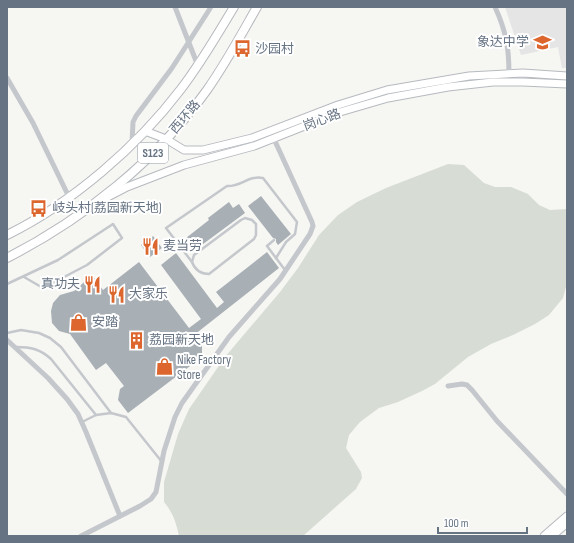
<svg xmlns="http://www.w3.org/2000/svg" width="574" height="543" viewBox="0 0 574 543" font-family="'Sofia Sans Condensed','Noto Sans SC',sans-serif">
  <rect width="100%" height="100%" fill="#f6f6f3"/>
  <!-- built -->
  <path fill="#e4e5e4" d="M505,7H567V68H562L558,47L521,55Z"/>
  <!-- green -->
  <path fill="#d7ddd4" d="M448,164L464,165L484,183L495,187H511L528,194L539,205L550,210L567,209V283L563,298L549,315L535,324L513,335L491,344L468,357L435,384L422,391L398,402L379,408L360,422L349,435L346,448L361,472L362,478L356,489L303,536H179C176,522 173,513 164,502V482L178,434L189,409L225,357L280,292L298,268L319,235L338,215L357,202L386,188Z"/>
  <!-- building -->
  <g fill="#a8afb5">
    <path d="M261,196L291,234L278,245L276,242V239L273,238L248,206Z"/>
    <path d="M229,202L233,208L239,204L245,213L195,250L186,238L209,220L208,218Z"/>
    <path d="M153,236L162,248L150,257L141,245Z"/>
    <path d="M267,252L279,268L194,335L202,345V357L128,413L118,400L120,389L124,386L106,363L96,370L70,334L59,331L52,323L51,311L53,303L60,295L74,291L92,275L103,290L139,262L189,328L201,319L161,265L176,253L217,308L224,302L216,292Z"/>
  </g>
  <g fill="none" stroke-linecap="round" stroke-linejoin="round">
    <defs>
      <g id="secondary">
        <path d="M145,131L166,139L184,150H203L252,138L338,105L387,90L469,76L523,73L567,76"/>
        <path d="M104,199L127,187L184,165L254,146L340,112L388,98L448,87L493,82H523L567,84"/>
        <path d="M544,536L567,516"/>
        <path d="M552,536L567,523"/>
      </g>
      <g id="primary">
        <path d="M7,235C72,203 137,147 181,89C201,63 217,35 234,7"/>
        <path d="M7,258C85,218 156,161 207,90C226,63 241,35 257,7"/>
      </g>
    </defs>
    <!-- secondary casing -->
    <use href="#secondary" stroke="#b6babf" stroke-width="9"/>
    <!-- primary casing -->
    <use href="#primary" stroke="#b5b9bd" stroke-width="10"/>
    <!-- lane -->
    <g stroke="#c4c7cb" stroke-width="2.5">
      <path d="M245,218L252,220L256,224V235L254,239L209,274C200,274 195,270 192,262L194,255L241,220Z"/>
      <path d="M274,240L267,246L285,270"/>
      <path d="M192,262L166,228L227,186C241,187 248,175 263,178L297,222L295,234L286,242L276,258"/>
      <path d="M7,284L58,260L113,224L122,238L87,265L43,288L24,277"/>
      <path d="M7,333L21,330L39,333L50,338L61,347L111,413"/>
      <path d="M16,347C31,347 40,349 51,359L96,415"/>
      <path d="M82,422L96,415L111,413L126,417L162,462"/>
    </g>
    <!-- street -->
    <g stroke="#c4c7cb" stroke-width="5">
      <path d="M175,7L198,66"/>
      <path d="M495,7C506,31 509,48 509,74"/>
      <path d="M7,78L33,123L69,197"/>
      <path d="M132,143L133,122L136,116L172,68L211,7"/>
      <path d="M7,340L48,378L67,399L78,414L86,432L120,516"/>
      <path d="M448,386L462,384L467,385L472,390L497,421L567,494"/>
      <path d="M81,536L140,506L151,499L156,492L164,451L175,417L182,403L229,337L280,279L310,234L313,226L312,222L274,139"/>
    </g>
    <!-- secondary -->
    <use href="#secondary" stroke="#fff" stroke-width="7"/>
    <!-- primary -->
    <use href="#primary" stroke="#fff" stroke-width="8"/>
  </g>
  <!-- icons -->
  <defs>
    <symbol id="school-bare" viewBox="-9 -9 18 18"><path d="M0-5L7-2L0 1L-7-2ZM-4 1L0 2.5L4 1V4Q0 6-4 4Z" fill="#dc662d" stroke="#fff" stroke-width="2.5" paint-order="stroke"/></symbol>
    <symbol id="bus-bare" viewBox="-9 -9 18 18"><path d="M-5-6H5V4H4V6H2V4H-2V6H-4V4H-5ZM-3.5-4V0h7V-4ZM-3.5 1.2v1.5H-2V1.2ZM2 1.2v1.5H3.5V1.2Z" fill="#dc662d" stroke="#fff" stroke-width="2.5" paint-order="stroke"/></symbol>
    <symbol id="restaurant-bare" viewBox="-9 -9 18 18"><path d="M-5-6h1v4h1v-4h1v4h1v-4h1v5L-1.5 .5V6h-2V.5L-5-1ZM5-6V6H3V1.5H1.5Q1.5-4 5-6Z" fill="#dc662d" stroke="#fff" stroke-width="2.5" paint-order="stroke"/></symbol>
    <symbol id="shop-bare" viewBox="-9 -9 18 18"><path d="M-5-2.5h2.3a2.7 3.5 0 0 1 5.4 0H5L5.5 6h-11ZM-1.5-2.5h3a1.5 2.3 0 0 0-3 0Z" fill="#dc662d" stroke="#fff" stroke-width="2.5" paint-order="stroke"/></symbol>
    <symbol id="building-bare" viewBox="-9 -9 18 18"><path d="M-4-6H4V6H1V3H-1V6H-4ZM-2.5-4.3h1.7v1.8h-1.7ZM.8-4.3h1.7v1.8H.8ZM-2.5-1h1.7V.8h-1.7ZM.8-1h1.7V.8H.8Z" fill="#dc662d" stroke="#fff" stroke-width="2.5" paint-order="stroke"/></symbol>
  </defs>
  <g fill-rule="evenodd">
    <use href="#school-bare" x="530" y="30" width="25" height="25"/>
    <use href="#bus-bare" x="230" y="36" width="25" height="25"/>
    <use href="#bus-bare" x="26" y="196" width="25" height="25"/>
    <use href="#restaurant-bare" x="138" y="234" width="25" height="25"/>
    <use href="#restaurant-bare" x="80" y="272" width="25" height="25"/>
    <use href="#restaurant-bare" x="104" y="282" width="25" height="25"/>
    <use href="#shop-bare" x="66" y="310" width="25" height="25"/>
    <use href="#building-bare" x="124" y="328" width="25" height="25"/>
    <use href="#shop-bare" x="152" y="354" width="25" height="25"/>
  </g>
  <g text-anchor="middle" dominant-baseline="central" stroke-width="4" stroke-linejoin="round" paint-order="stroke">
    <!-- shield labels -->
    <rect fill="#fff" stroke="#949da8" stroke-width="1" x="138" y="143" width="30" height="20" rx="3"/>
    <g font-size="12" font-weight="bold" fill="#667383">
      <text x="153" y="153">S123</text>
    </g>
    <!-- poi labels -->
    <g font-size="13" fill="#667383" stroke="#fff" text-anchor="start">
      <text x="529" y="42" text-anchor="end">象达中学</text>
      <text x="255" y="49">沙园村</text>
      <text x="52" y="208">岐头村(荔园新天地)</text>
      <text x="163" y="246">麦当劳</text>
      <text x="80" y="284" text-anchor="end">真功夫</text>
      <text x="129" y="294">大家乐</text>
      <text x="92" y="322">安踏</text>
      <text x="149" y="340">荔园新天地</text>
      <text x="177" y="360">Nike Factory<tspan x="177" dy="15">Store</tspan></text>
    </g>
    <!-- street labels -->
    <g font-size="13" fill="#667383" stroke="#fff">
      <text transform="translate(185 117) rotate(-50)">西环路</text>
      <text transform="translate(322 120) rotate(-21)">岗心路</text>
    </g>
  </g>
  <!-- border -->
  <rect width="574" height="543" fill="none" stroke="#667383" stroke-width="16"/>
  <!-- scale -->
  <path d="M438 527v6h89v-6" fill="none" stroke="#667383" stroke-width="2"/>
  <text x="444" y="527" font-size="12" fill="#667383" stroke="#ffffff" stroke-width="3" paint-order="stroke">100 m</text>
</svg>
